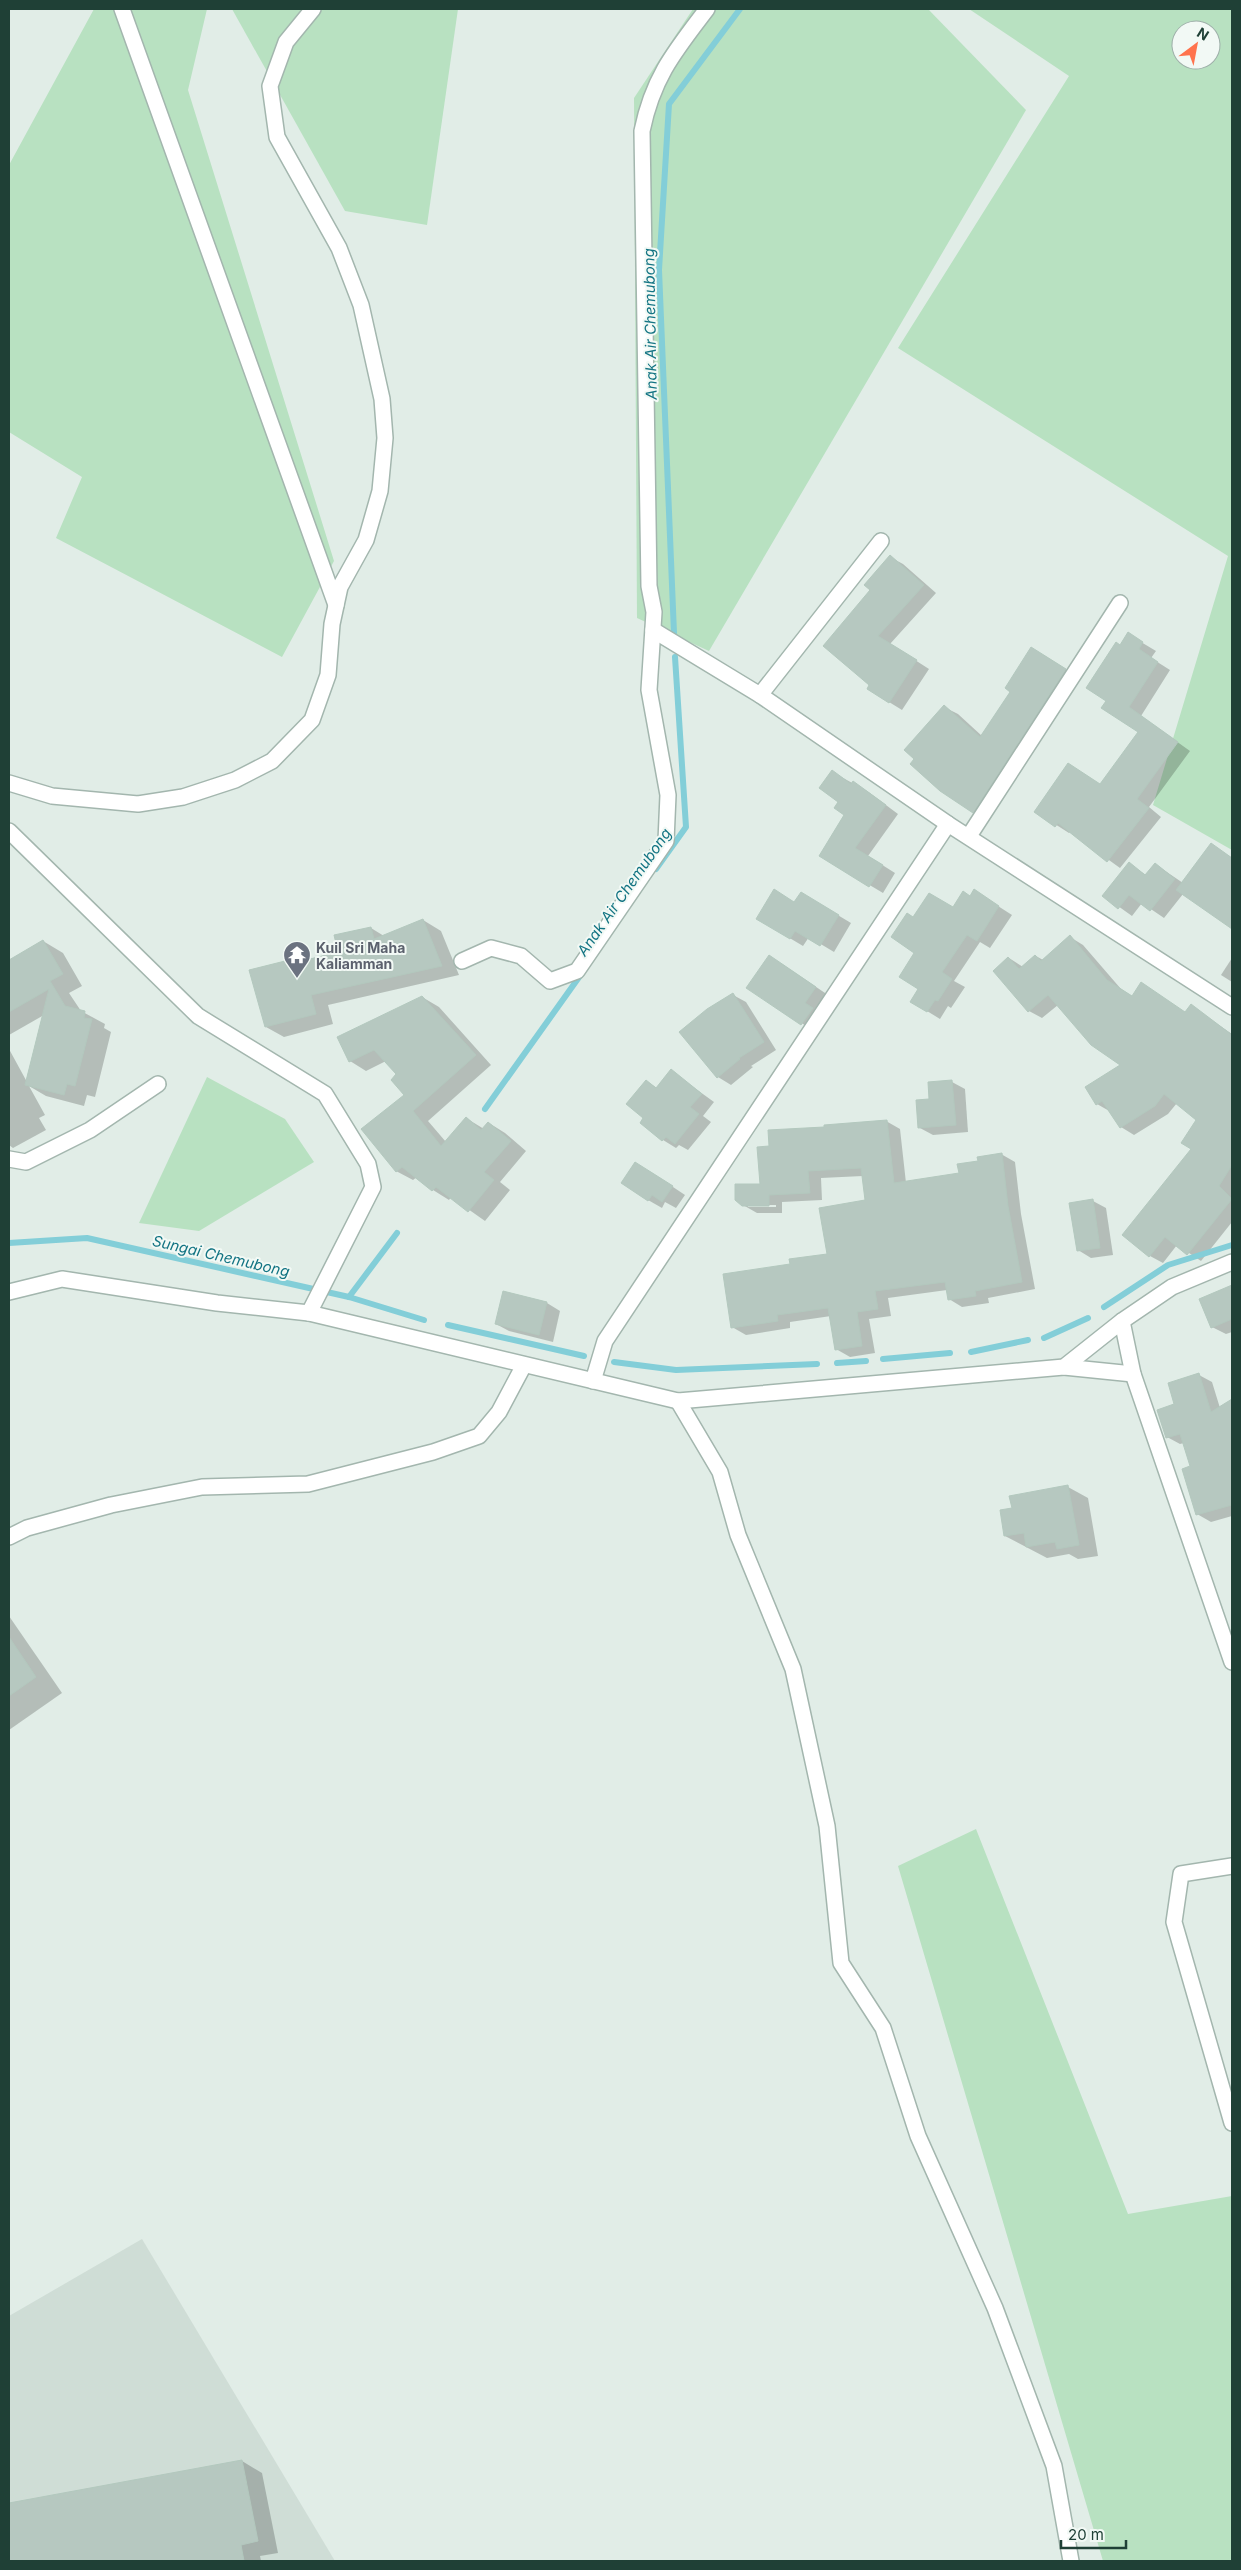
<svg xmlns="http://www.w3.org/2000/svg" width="1241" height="2570" viewBox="0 0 1241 2570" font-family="Inter,sans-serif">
  <rect width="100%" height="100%" fill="#e1ede7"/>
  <!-- built -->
  <path fill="#cfddd6" d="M142,2239L335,2561H9V2316Z"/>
  <!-- green -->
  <g fill="#b8e1c1" fill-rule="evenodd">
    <path d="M94,9H207L188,90L334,561L282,657L56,538L82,477L9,432V165Z"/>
    <path d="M232,9H458L427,225L345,211Z"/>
    <path d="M693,9H928L1026,110L709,651L637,618L634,98Z"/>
    <path d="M969,9H1232V850L1153,805L1228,556L898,348L1069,76ZM1181,30H1211V60H1181Z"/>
    <path d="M207,1077L285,1119L314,1162L199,1231L139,1223Z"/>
    <path d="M976,1829L1128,2214L1232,2196V2561H1103L898,1866Z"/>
  </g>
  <!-- shadow -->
  <g fill="#0003" fill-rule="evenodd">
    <path d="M890,557L903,564L936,593L890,644L929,669L902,710L889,702L871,685L872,590Z"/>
    <path d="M1141,642L1156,651L1151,658L1170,670L1141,716L1190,751L1149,807L1161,817L1120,868L1070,832L1069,833L1036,812L1101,785L1139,732L1108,700L1121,646Z"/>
    <path d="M1045,656L1078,678L987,819L974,812L944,707L958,714L982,736Z"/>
    <path d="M832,772L867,791L898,814L868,856L895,873L883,893L821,856L846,815L840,802Z"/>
    <path d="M1211,845L1232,858V927L1183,894L1164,918L1142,903L1132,916L1104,896L1129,864L1146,875L1155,864L1183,883Z"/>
    <path d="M801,893L851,923L834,952L809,937L803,946L758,919L795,903Z"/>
    <path d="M970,897L987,899L1012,915L990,948L980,942L954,981L965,987L951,1008L948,1006L940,1019L927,1011L920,989L913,919L953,909Z"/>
    <path d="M423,920L441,931L459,975L328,1005L333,1024L284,1037L266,1027L300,958L306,961L339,953L371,928L384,936Z"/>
    <path d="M1070,937L1083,945L1121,989L1133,997L1186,1013L1191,1006L1232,1034V1222L1201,1261L1177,1245L1163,1263L1150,1256L1193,1149L1197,1120L1177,1103L1168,1114L1134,1135L1121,1127L1111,1112L1097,1104L1123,1065L1058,1005L1042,1018L1029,1011L1009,958L1023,967L1036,956L1043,960Z"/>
    <path d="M43,941L63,953L82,986L69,993L81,1011L105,1024L104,1028L111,1032L95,1097L87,1095L84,1106L46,1096L29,1086L45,1115L39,1118L46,1130L13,1148L9,1145V1049L27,1082L44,1015L9,1035V961Z"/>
    <path d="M1232,958V982L1221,975Z"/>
    <path d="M782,964L828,995L815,1032L748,987Z"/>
    <path d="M733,995L746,1002L776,1050L751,1066L753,1067L731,1085L718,1077L681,1032Z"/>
    <path d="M422,997L439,1007L491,1065L428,1121L446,1142L466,1118L484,1129L489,1123L505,1133L526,1151L500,1182L510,1190L485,1221L451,1197L449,1200L433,1190L417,1177L413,1180L396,1171L406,1095L398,1075L386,1061L366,1071L350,1061Z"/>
    <path d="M671,1071L714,1102L703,1116L711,1122L688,1150L679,1145L676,1148L663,1140L641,1122L645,1118L646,1081L657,1088Z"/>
    <path d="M952,1082L965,1089L968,1132L933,1135L920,1128L931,1100Z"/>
    <path d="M886,1121L900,1129L906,1183L960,1174L979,1162L1001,1154L1015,1162L1021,1214L1035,1289L988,1298L989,1303L962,1307L949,1299L947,1290L888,1298L891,1316L869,1319L875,1353L850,1357L836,1349L831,1316L790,1322V1328L746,1335L732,1327L829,1255L867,1201L863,1176L821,1178L822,1200L782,1202V1213H757L743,1205L761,1186L770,1148L825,1129ZM748,1205H776V1207H748Z"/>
    <path d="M649,1171L685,1195L676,1208L665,1202L662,1208L648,1200Z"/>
    <path d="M1093,1201L1106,1208L1113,1255L1091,1258L1078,1250Z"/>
    <path d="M1232,1286V1332L1226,1334L1212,1327L1201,1299Z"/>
    <path d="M504,1293L547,1303L560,1311L553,1342L509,1331L496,1324Z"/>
    <path d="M1199,1375L1212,1382L1220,1408L1232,1401V1449L1226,1440L1232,1464V1516L1211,1522L1197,1514L1191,1467L1184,1443L1180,1444L1167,1437L1176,1405Z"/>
    <path d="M1068,1487L1088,1498L1098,1556L1078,1559L1069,1554L1047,1558L1005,1536L1013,1509Z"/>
    <path d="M9,1616L62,1693L9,1730Z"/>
    <path d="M242,2461L262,2473L278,2553L260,2556L261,2561H9V2504Z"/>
  </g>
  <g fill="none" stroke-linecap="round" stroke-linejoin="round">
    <!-- stream -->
    <g stroke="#83ced8" stroke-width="6">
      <path d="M674,633L659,270L669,104L740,9"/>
      <path d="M656,869L686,827L675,657"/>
      <path d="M485,1109L582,973"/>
      <path d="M9,1243L87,1238L349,1297L424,1320"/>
      <path d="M349,1297L397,1233"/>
      <path d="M1104,1307L1168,1265L1232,1245"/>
      <path d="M448,1325L584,1356"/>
      <path d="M1044,1338L1088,1318"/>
      <path d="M971,1352L1028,1340"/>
      <path d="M883,1359L950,1353"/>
      <path d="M614,1362L676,1370L817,1364"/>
      <path d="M837,1363L866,1361"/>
    </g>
  </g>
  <!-- building -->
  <g fill="#b6c8c0" stroke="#b3c8be">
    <path d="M890,555L924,585L878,636L917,660L889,703L867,689L869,685L823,646L870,590L864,585Z"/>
    <path d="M1128,632L1143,642L1139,649L1158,662L1129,707L1178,742L1137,799L1149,808L1107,862L1058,823L1055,827L1034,812L1068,763L1100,784L1138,732L1101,708L1106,701L1086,688L1116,642L1120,645Z"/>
    <path d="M1031,647L1066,669L973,813L940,791L910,764L914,759L904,750L944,705L980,737L1010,692L1005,688Z"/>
    <path d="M832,770L851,784L853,781L886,805L855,848L883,865L869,887L819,856L844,815L834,808L838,802L819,788Z"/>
    <path d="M1211,843L1232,858V929L1176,890Z"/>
    <path d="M1129,862L1145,875L1155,863L1175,879L1150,911L1129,895L1118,909L1102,896Z"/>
    <path d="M774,889L794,902L801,892L839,915L820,946L795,931L790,939L756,919Z"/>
    <path d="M974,889L999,906L977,941L967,935L942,972L952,979L938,1001L935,1000L927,1012L910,1002L918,989L899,977L914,953L891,937L907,913L913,917L929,893L953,907L963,891L970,896Z"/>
    <path d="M423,919L442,966L311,995L316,1014L265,1027L249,970L301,957L302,961L338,952L334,935L371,927L374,939Z"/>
    <path d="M1070,935L1107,980L1132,996L1141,982L1185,1012L1191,1004L1232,1035V1165L1219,1186L1232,1199L1187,1255L1165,1237L1149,1257L1122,1235L1191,1149L1181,1143L1196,1120L1164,1094L1155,1106L1120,1128L1102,1101L1096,1105L1085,1087L1120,1065L1091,1045L1048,995L1028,1012L993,971L1008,957L1019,969L1035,955L1041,961Z"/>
    <path d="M43,940L63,974L50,981L65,1006L85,1011L84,1018L92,1019L75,1086L67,1084L64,1095L25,1085L49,989L9,1012V960Z"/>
    <path d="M769,955L816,987L805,1003L813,1008L801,1025L746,988Z"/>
    <path d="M733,993L764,1042L739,1058L740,1059L717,1078L679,1032L707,1009Z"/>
    <path d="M422,996L476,1055L413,1111L441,1146L466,1117L481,1130L488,1122L511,1141L484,1172L494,1180L468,1212L436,1187L432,1191L402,1167L396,1172L361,1129L404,1095L391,1080L396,1074L374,1050L349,1062L337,1037Z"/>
    <path d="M671,1069L702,1094L690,1107L699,1114L675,1144L666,1137L662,1141L640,1123L643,1118L626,1104L646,1080L656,1088Z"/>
    <path d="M952,1080L956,1125L918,1128L916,1100L929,1099L928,1082Z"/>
    <path d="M887,1120L894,1183L959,1173L957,1164L978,1161L977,1157L1002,1153L1008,1206L1022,1282L975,1291L976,1296L948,1300L945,1282L875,1291L878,1309L857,1312L862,1346L835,1350L828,1308L777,1315L778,1321L731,1328L723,1274L790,1264L789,1259L827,1254L819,1208L865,1200L861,1168L808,1171L810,1193L769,1195V1206H742L735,1200V1184H760L757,1147L769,1146L768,1130L824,1127V1125Z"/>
    <path d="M635,1162L673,1186L662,1202L652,1195L648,1201L621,1183Z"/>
    <path d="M1093,1199L1100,1248L1077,1251L1069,1203Z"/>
    <path d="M1232,1285V1319L1211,1328L1199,1299Z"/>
    <path d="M503,1291L547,1302L539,1335L495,1324Z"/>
    <path d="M1199,1373L1211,1412L1232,1399V1505L1196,1515L1182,1469L1190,1466L1180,1434L1166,1438L1157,1410L1174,1404L1168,1383Z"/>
    <path d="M1068,1485L1079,1545L1057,1549L1055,1542L1026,1547L1024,1533L1004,1536L1000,1510L1012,1508L1009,1496Z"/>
    <path d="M9,1637L36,1677L9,1696Z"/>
    <path d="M242,2460L258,2541L241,2545L244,2561H9V2503Z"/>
  </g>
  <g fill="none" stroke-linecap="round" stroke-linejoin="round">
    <defs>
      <g id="minor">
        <path d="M122,9L336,605"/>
        <path d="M653,630L760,695L948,824L1232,1007"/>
        <path d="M760,695L881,541"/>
        <path d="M9,783L52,796L138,804L183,797L235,780L272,761L312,720L328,675L332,624L340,587L366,540L380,491L385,438L382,399L361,305L339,248L277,137L270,86L286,42L313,9"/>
        <path d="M9,831L198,1016L325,1094L368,1164L373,1187L309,1313"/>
        <path d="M969,836L1120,603"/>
        <path d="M462,961L491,948L521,956L550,981L577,971L666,841L668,795L649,690L654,612L649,586L642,131C653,77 675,51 707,9"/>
        <path d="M9,1159L26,1162L90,1130L158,1084"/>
        <path d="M9,1292L62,1279L217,1303L309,1313L678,1401L1064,1367L1122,1321L1172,1287L1232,1262"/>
        <path d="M1122,1321L1133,1374L1232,1662"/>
        <path d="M1064,1367L1133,1374"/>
        <path d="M593,1381L605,1341L948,824"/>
        <path d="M678,1401L720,1472L738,1535L793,1669L827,1826L841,1963L883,2028L918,2136L995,2308L1054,2466L1071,2561"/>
        <path d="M9,1537L27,1528L111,1505L202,1487L308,1484L433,1452L479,1436L499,1412L524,1365"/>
        <path d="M1232,1866L1181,1874L1174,1922L1232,2123"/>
      </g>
    </defs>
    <!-- minor casing -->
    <use href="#minor" stroke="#a3b6ae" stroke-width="18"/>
    <!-- minor -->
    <use href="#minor" stroke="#fff" stroke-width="15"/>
  </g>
  <!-- icons -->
  <defs>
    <symbol id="temple-pin" viewBox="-11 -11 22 30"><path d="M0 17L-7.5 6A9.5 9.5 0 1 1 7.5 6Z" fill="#6b7280" stroke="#f2f9f5"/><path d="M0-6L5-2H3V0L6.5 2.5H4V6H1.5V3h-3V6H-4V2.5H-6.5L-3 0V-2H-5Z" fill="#fff"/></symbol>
  </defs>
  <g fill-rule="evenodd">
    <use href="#temple-pin" x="281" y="939" width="32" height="43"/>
  </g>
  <g text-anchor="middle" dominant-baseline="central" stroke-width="4" stroke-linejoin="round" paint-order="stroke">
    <!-- worship labels -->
    <g font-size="14" font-weight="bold" fill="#5b616d" stroke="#f2f9f5" text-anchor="start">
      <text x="316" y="947">Kuil Sri Maha<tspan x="316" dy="16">Kaliamman</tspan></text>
    </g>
    <!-- water labels -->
    <g font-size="15" font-style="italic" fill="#137483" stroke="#f2f9f5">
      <text transform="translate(650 324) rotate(-91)">Anak Air Chemubong</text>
      <text transform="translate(624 892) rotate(-55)">Anak Air Chemubong</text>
      <text transform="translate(221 1256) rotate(13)">Sungai Chemubong</text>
    </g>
  </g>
  <!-- border -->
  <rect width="1241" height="2570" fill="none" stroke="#1f4036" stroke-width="20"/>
  <!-- north arrow -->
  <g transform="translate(1196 45) rotate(32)"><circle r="24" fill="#f2f9f5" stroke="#9eafa9"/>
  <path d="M0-4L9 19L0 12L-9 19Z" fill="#ff734d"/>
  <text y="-8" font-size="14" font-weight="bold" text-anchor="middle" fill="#1f4036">N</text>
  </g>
  <!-- scale -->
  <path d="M1061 2540v8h65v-8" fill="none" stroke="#1f4036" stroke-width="2.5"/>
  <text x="1068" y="2540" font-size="15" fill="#1f4036" stroke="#f2f9f5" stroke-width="4" paint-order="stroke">20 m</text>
</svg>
